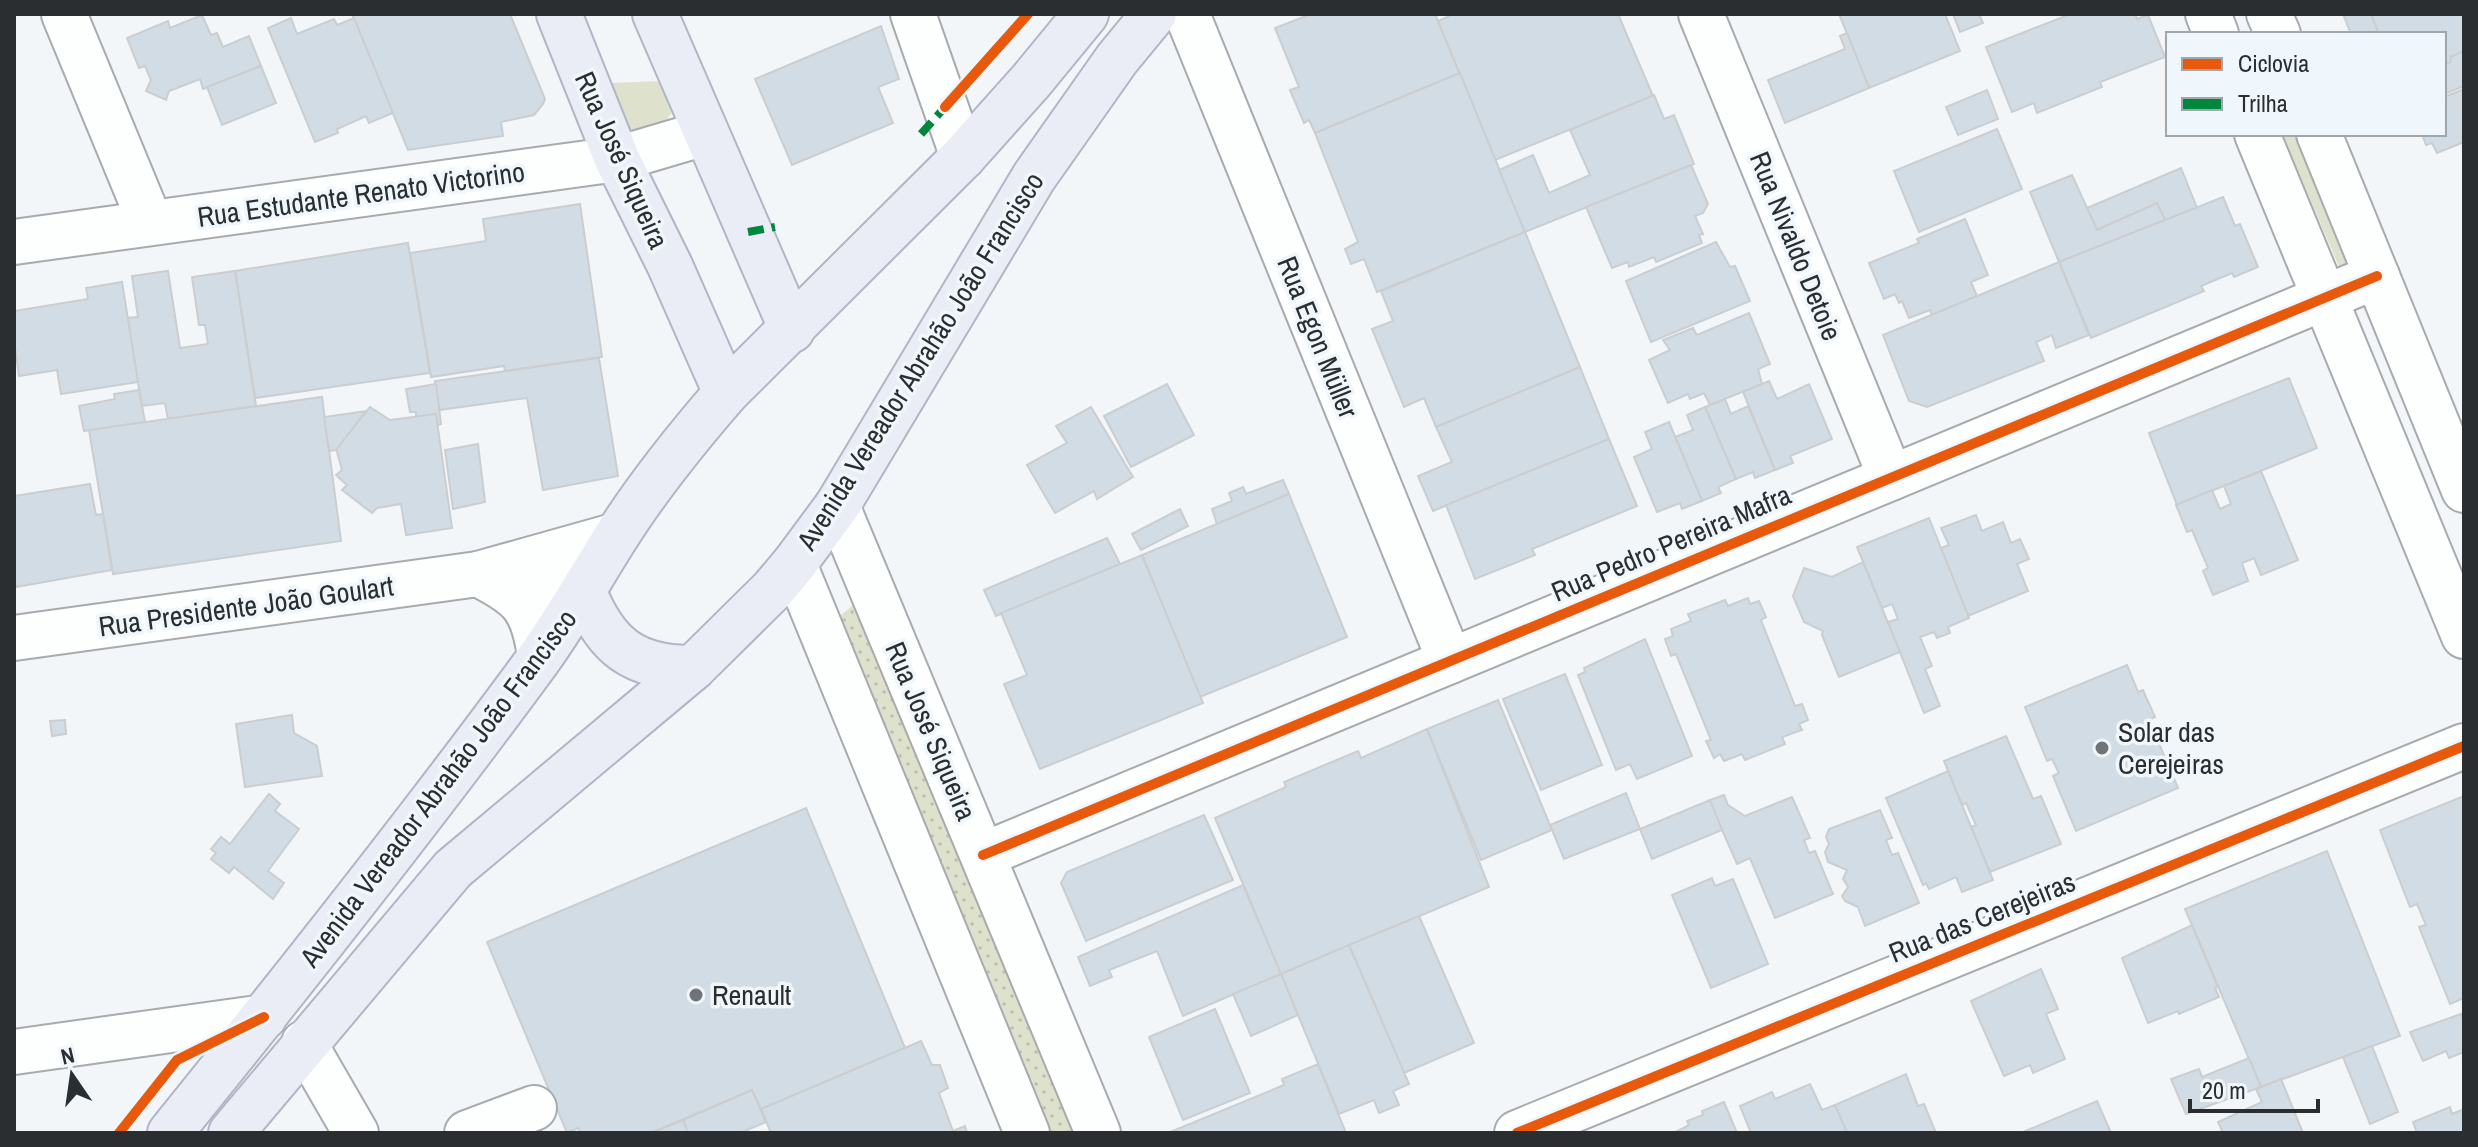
<svg xmlns="http://www.w3.org/2000/svg" width="2478" height="1147" viewBox="0 0 2478 1147" font-family="'Archivo Narrow',sans-serif">
  <defs>
    <pattern id="park-dots" width="8" height="8" patternUnits="userSpaceOnUse" patternTransform="scale(2)"><rect width="8" height="8" fill="#dee1cc"/><path d="M2 2h.1M6 6h.1" fill="none" stroke="#bfc1b0" stroke-width="1.8" stroke-linecap="round"/></pattern>
  </defs>
  <rect width="100%" height="100%" fill="#f2f6f9"/>
  <!-- grass -->
  <g fill="#dee1cc">
    <path d="M663,81L674,109L664,124L636,133L626,127L608,83Z"/>
    <path d="M2282,134H2299L2352,261L2340,269Z"/>
  </g>
  <!-- park -->
  <path fill="url(#park-dots)" d="M859,600L1081,1133H1043L834,621Z"/>
  <!-- building -->
  <g fill="#d2dce4" stroke="#cbced0" stroke-width="2">
    <path d="M352,14H510L545,99L543,104L534,115L501,122L503,136L408,150Z"/>
    <path d="M1311,14H1435L1460,73L1315,133L1309,120L1304,123L1290,90L1299,87L1275,28Z"/>
    <path d="M1454,14H1618L1653,96L1495,160L1438,21Z"/>
    <path d="M1839,14H1945L1960,51L1869,88Z"/>
    <path d="M1953,14H1979L1983,23L1960,32Z"/>
    <path d="M2071,14H2135L2137,19L2148,15L2165,57L2100,82L2102,87L2037,113L2034,103L2012,112L1986,47Z"/>
    <path d="M2343,14H2464V86L2444,94V34H2351Z"/>
    <path d="M2371,14H2464V51L2450,57L2451,62L2444,65V34H2379Z"/>
    <path d="M202,15L211,35L217,33L223,47L249,36L261,66L203,89L200,79L169,91L166,100L146,91L151,80L145,66L139,68L127,38L168,21L170,28Z"/>
    <path d="M291,18L297,34L334,19L337,25L354,18L393,113L369,123L366,116L337,129L338,133L315,142L268,28Z"/>
    <path d="M881,26L899,79L878,87L893,123L792,165L755,79Z"/>
    <path d="M1847,33L1869,88L1785,123L1768,80L1845,49L1840,36Z"/>
    <path d="M261,66L276,103L222,125L207,87Z"/>
    <path d="M1460,73L1525,232L1377,292L1364,259L1351,264L1345,249L1358,242L1315,133Z"/>
    <path d="M2464,89V142L2437,153L2432,143L2426,145L2422,134H2444V97Z"/>
    <path d="M1987,90L1998,119L1958,135L1946,107Z"/>
    <path d="M1654,95L1664,119L1674,115L1694,164L1525,232L1499,170L1533,155L1549,193L1590,175L1570,130Z"/>
    <path d="M1997,129L2022,189L1919,232L1894,171Z"/>
    <path d="M1691,165L1708,204L1703,213L1695,216L1703,234L1699,235L1702,243L1656,262L1654,257L1629,267L1628,262L1612,268L1586,207Z"/>
    <path d="M2181,168L2197,208L2165,220L2157,203L2097,230L2087,208Z"/>
    <path d="M2072,175L2097,230L2157,203L2165,220L2059,262L2030,192Z"/>
    <path d="M2223,197L2235,226L2240,224L2258,267L2234,277L2232,273L2201,286L2204,291L2091,338L2059,262Z"/>
    <path d="M580,204L602,357L505,371L504,366L431,377L410,253L486,241L483,219Z"/>
    <path d="M1965,219L1988,275L1971,282L1977,296L1932,315L1930,310L1909,318L1902,301L1899,303L1895,294L1884,299L1869,263L1919,243L1917,239Z"/>
    <path d="M1525,232L1580,367L1436,427L1424,398L1404,407L1372,329L1393,321L1381,291Z"/>
    <path d="M1716,242L1730,267L1735,266L1750,301L1651,342L1626,281Z"/>
    <path d="M408,243L430,373L255,398L235,271Z"/>
    <path d="M2059,262L2089,335L2056,348L2052,335L2036,342L2044,361L1927,407L1909,401L1883,335Z"/>
    <path d="M168,271L180,348L208,344L205,325H199L192,277L235,271L256,406L168,419L165,403L142,406L127,318L138,317L132,276Z"/>
    <path d="M122,282L138,382L61,394L57,370L19,376L14,341V311L88,299L86,288Z"/>
    <path d="M1749,313L1770,364L1758,369L1762,384L1710,405L1704,393L1690,399L1688,394L1668,403L1649,360L1670,350L1663,340L1693,328L1697,335Z"/>
    <path d="M599,358L618,476L543,490L527,398L439,410L435,381Z"/>
    <path d="M1580,367L1609,439L1433,511L1418,476L1452,462L1436,427Z"/>
    <path d="M2289,378L2317,448L2177,505L2149,433Z"/>
    <path d="M1769,381L1777,399L1809,384L1832,439L1790,456L1793,463L1775,470L1743,392Z"/>
    <path d="M436,384L441,424L437,425L436,414L416,417V412H410L406,389Z"/>
    <path d="M1167,384L1194,435L1131,467L1104,416Z"/>
    <path d="M139,390L145,422L84,431L79,406L115,399L114,394Z"/>
    <path d="M322,397L341,541L113,574L89,430Z"/>
    <path d="M1725,399L1731,414L1748,406L1775,470L1755,478L1753,472L1736,479L1705,407Z"/>
    <path d="M370,407L390,420L436,414L452,528L406,535L401,504L377,508L372,513L342,490L347,485L336,475L342,470L336,448Z"/>
    <path d="M1091,407L1133,477L1097,499L1094,491L1055,513L1027,465L1067,443L1056,426Z"/>
    <path d="M1705,407L1736,479L1718,487L1721,493L1702,501L1675,437L1693,430L1687,415Z"/>
    <path d="M366,411L336,450L329,451L324,417Z"/>
    <path d="M1669,422L1702,501L1682,509L1680,503L1657,512L1634,457L1652,449L1645,432Z"/>
    <path d="M1609,439L1637,506L1532,549L1535,555L1475,579L1446,505Z"/>
    <path d="M478,444L485,502L453,509L445,450Z"/>
    <path d="M2261,471L2298,560L2261,575L2254,558L2242,563L2248,581L2213,595L2203,571L2208,568L2192,530L2187,532L2176,505L2212,490L2220,509L2231,504L2224,486Z"/>
    <path d="M1283,480L1289,494L1217,524L1212,509L1232,501L1229,493L1243,487L1246,494Z"/>
    <path d="M90,484L96,515L103,514L112,570L16,587L14,574V496Z"/>
    <path d="M1289,494L1347,637L1200,697L1142,555Z"/>
    <path d="M1180,509L1188,526L1141,550L1132,534Z"/>
    <path d="M1976,515L1982,531L2003,522L2011,543L2020,539L2029,559L2017,564L2028,591L1968,616L1941,548L1949,545L1941,528Z"/>
    <path d="M1929,518L1969,618L1948,627L1950,633L1937,638L1934,632L1920,637L1932,666L1925,669L1940,706L1924,713L1888,622L1898,619L1892,604L1882,608L1857,547Z"/>
    <path d="M1107,538L1120,564L996,616L984,590Z"/>
    <path d="M1142,555L1203,703L1040,769L1004,684L1027,675L1001,613Z"/>
    <path d="M1863,562L1900,652L1839,677L1822,635L1823,631L1804,622L1793,596L1804,568L1832,577Z"/>
    <path d="M1748,598L1750,604L1759,601L1766,617L1761,620L1795,706L1802,704L1808,720L1799,724L1802,730L1782,737L1785,744L1745,760L1742,754L1724,761L1720,754L1714,758L1706,741L1711,740L1676,654L1671,656L1665,639L1673,636L1671,629L1691,621L1688,614L1725,600L1728,606Z"/>
    <path d="M1645,639L1692,756L1637,779L1630,764L1616,770L1578,675L1585,672L1584,668Z"/>
    <path d="M2127,665L2138,692L2143,690L2155,717L2149,720L2178,788L2076,831L2053,776L2059,773L2052,759L2047,761L2025,707Z"/>
    <path d="M1565,674L1602,765L1541,790L1503,699Z"/>
    <path d="M1498,700L1552,830L1481,860L1427,729Z"/>
    <path d="M292,715L294,733L317,746L322,776L245,787L236,724Z"/>
    <path d="M65,720L66,734L52,736L50,721Z"/>
    <path d="M1427,729L1489,887L1281,974L1215,818L1286,787L1284,782L1358,751L1361,758Z"/>
    <path d="M2006,736L2033,799L2041,796L2061,844L1990,872L1971,827L1976,825L1966,803L1962,805L1944,761Z"/>
    <path d="M1948,771L1993,880L1962,892L1956,877L1929,889L1926,883L1923,885L1886,798Z"/>
    <path d="M1626,793L1640,829L1564,859L1550,825Z"/>
    <path d="M269,794L280,804L275,811L299,829L268,871L284,883L273,899L234,867L229,873L211,859L216,853L211,849L221,837L230,844Z"/>
    <path d="M1724,795L1728,805L1745,816L1792,797L1810,838L1804,840L1809,853L1815,851L1833,894L1775,918L1750,858L1737,864L1715,814L1710,800Z"/>
    <path d="M2464,796V998L2450,1004L2419,927L2426,925L2417,904L2410,907L2380,830Z"/>
    <path d="M1710,800L1722,830L1652,859L1640,829Z"/>
    <path d="M806,808L905,1048L761,1109L752,1090L651,1133H581L578,1128L567,1133L487,942Z"/>
    <path d="M1880,810L1892,838L1886,840L1892,855L1898,853L1919,903L1865,926L1858,907L1845,901L1842,896L1848,887L1843,879L1847,870L1828,862L1825,852L1829,844L1826,837L1829,829Z"/>
    <path d="M1204,815L1233,880L1086,941L1061,883L1067,872Z"/>
    <path d="M2327,851L2400,1036L2261,1087L2185,909Z"/>
    <path d="M1712,878L1715,886L1733,879L1768,964L1711,988L1672,895Z"/>
    <path d="M1243,885L1281,974L1183,1016L1157,951L1109,970L1112,977L1090,986L1078,957Z"/>
    <path d="M1419,916L1474,1043L1404,1073L1349,945Z"/>
    <path d="M2192,925L2218,987L2215,988L2219,997L2179,1014L2178,1011L2148,1023L2122,958Z"/>
    <path d="M1349,945L1409,1084L1393,1091L1399,1105L1379,1113L1374,1100L1339,1114L1281,974Z"/>
    <path d="M2041,969L2058,1009L2046,1014L2065,1059L2033,1073L2030,1065L2004,1076L1971,1001Z"/>
    <path d="M1281,974L1298,1015L1251,1036L1233,994Z"/>
    <path d="M1215,1009L1250,1093L1183,1120L1149,1037Z"/>
    <path d="M2461,1014L2464,1021V1052L2449,1058L2446,1051L2423,1061L2410,1032Z"/>
    <path d="M921,1041L932,1065H940L948,1088L939,1093L953,1131L965,1126L967,1133H771L761,1109Z"/>
    <path d="M2372,1046L2398,1112L2370,1124L2343,1057Z"/>
    <path d="M2249,1058L2261,1087L2186,1114L2171,1079L2199,1069L2202,1077Z"/>
    <path d="M1318,1064L1346,1133H1168L1284,1085L1282,1079Z"/>
    <path d="M1906,1074L1918,1106L1924,1104L1936,1133H1847L1835,1105Z"/>
    <path d="M2281,1079L2303,1133H2223L2218,1122L2262,1102L2256,1089Z"/>
    <path d="M1810,1084L1822,1110L1835,1105L1847,1133H1751L1740,1106L1772,1092L1775,1099Z"/>
    <path d="M752,1090L766,1122L740,1133H688L683,1120Z"/>
    <path d="M2097,1101L2111,1133H2024L2023,1132Z"/>
    <path d="M1724,1102L1737,1133H1674L1689,1125L1687,1121L1703,1115L1702,1111Z"/>
    <path d="M2450,1107L2452,1114L2464,1109V1133H2417L2413,1122Z"/>
    <path d="M683,1120L688,1133H651Z"/>
  </g>
  <g fill="none" stroke-linecap="round" stroke-linejoin="round">
    <defs>
      <g id="minor">
        <path d="M64,14L150,222"/>
        <path d="M913,14L963,157"/>
        <path d="M1187,14L1450,661"/>
        <path d="M1701,14L1891,478"/>
        <path d="M2208,14L2216,34"/>
        <path d="M2269,14L2278,34"/>
        <path d="M2257,134L2464,636"/>
        <path d="M2319,134L2464,490"/>
        <path d="M14,242L617,159L705,133"/>
        <path d="M837,506L1098,1133"/>
        <path d="M794,564L1027,1133"/>
        <path d="M478,574C522,596 533,607 540,656"/>
        <path d="M489,576L584,592"/>
        <path d="M14,638L478,574L617,535"/>
        <path d="M983,855L2377,276"/>
        <path d="M304,1043L356,1133"/>
        <path d="M14,1052L264,1017"/>
        <path d="M467,1133L534,1108"/>
        <path d="M1517,1133L2464,746"/>
      </g>
      <g id="major">
        <path d="M559,14L617,159L670,266L726,393"/>
        <path d="M655,14L792,330"/>
        <path d="M584,592C606,647 634,668 693,668"/>
        <path d="M170,1133C296,977 420,821 538,660C567,620 590,578 616,537C648,486 687,438 726,393L963,157L1031,81L1086,14"/>
        <path d="M231,1133L453,869L693,668L772,590L794,564L837,506L1034,177L1117,59L1154,14"/>
      </g>
    </defs>
    <!-- minor casing -->
    <use href="#minor" stroke="#a8abad" stroke-width="48"/>
    <!-- major casing -->
    <use href="#major" stroke="#b1b5c5" stroke-width="48"/>
    <!-- minor -->
    <use href="#minor" stroke="#fdfefe" stroke-width="44"/>
    <!-- major -->
    <use href="#major" stroke="#ebedf6" stroke-width="44"/>
    <!-- quiet -->
    <g stroke="#00873e" stroke-width="8" stroke-dasharray="16 8" stroke-linecap="butt">
      <path d="M921,134L945,107"/>
      <path d="M748,232L775,227"/>
    </g>
    <defs>
      <g id="cycleway">
        <path d="M945,107L1028,14"/>
        <path d="M983,855L2377,276"/>
        <path d="M119,1133L177,1060L264,1017"/>
        <path d="M1517,1133L2464,746"/>
      </g>
    </defs>
    <!-- cycleway casing -->
    <use href="#cycleway" stroke="#eff6fc" stroke-width="15"/>
    <!-- cycleway -->
    <use href="#cycleway" stroke="#e8590c" stroke-width="10"/>
  </g>
  <!-- markers -->
  <g fill="#717476" stroke="#eff6fc" stroke-width="3">
    <circle cx="2102" cy="748" r="8"/>
    <circle cx="696" cy="995" r="8"/>
  </g>
  <g text-anchor="middle" dominant-baseline="central" stroke-width="7" stroke-linejoin="round" paint-order="stroke">
    <!-- street labels -->
    <g font-size="28" fill="#2b2e30" stroke="#eff6fc">
      <text transform="translate(622 160) rotate(66)">Rua José Siqueira</text>
      <text transform="translate(361 194) rotate(-8)">Rua Estudante Renato Victorino</text>
      <text transform="translate(1796 246) rotate(68)">Rua Nivaldo Detoie</text>
      <text transform="translate(1318 337) rotate(68)">Rua Egon Müller</text>
      <text transform="translate(920 361) rotate(-58)">Avenida Vereador Abrahão João Francisco</text>
      <text transform="translate(1671 543) rotate(-23)">Rua Pedro Pereira Mafra</text>
      <text transform="translate(246 606) rotate(-8)">Rua Presidente João Goulart</text>
      <text transform="translate(931 731) rotate(67)">Rua José Siqueira</text>
      <text transform="translate(438 788) rotate(-53)">Avenida Vereador Abrahão João Francisco</text>
      <text transform="translate(1982 917) rotate(-22)">Rua das Cerejeiras</text>
    </g>
    <!-- poi labels -->
    <g font-size="28" fill="#2b2e30" stroke="#eff6fc" text-anchor="start">
      <text x="2118" y="732">Solar das<tspan x="2118" dy="32">Cerejeiras</tspan></text>
      <text x="712" y="995">Renault</text>
    </g>
  </g>
  <!-- border -->
  <rect width="2478" height="1147" fill="none" stroke="#2b2e30" stroke-width="32"/>
  <!-- legend -->
  <rect x="2166" y="32" width="280" height="104" fill="#eff6fc" stroke="#a1a6aa" stroke-width="2"/>
  <rect x="2182" y="58" width="40" height="12" fill="#e8590c" stroke="#a1a6aa" stroke-width="2"/>
  <text x="2238" y="72" font-size="24" fill="#2b2e30">Ciclovia</text>
  <rect x="2182" y="98" width="40" height="12" fill="#00873e" stroke="#a1a6aa" stroke-width="2"/>
  <text x="2238" y="112" font-size="24" fill="#2b2e30">Trilha</text>
  <!-- north arrow -->
  <g transform="translate(72 1075) rotate(347)" stroke="#eff6fc" stroke-width="6" paint-order="stroke">
  <path d="M0-6L14 30L0 20L-14 30Z" fill="#2b2e30"/>
  <text y="-12" font-size="22" font-weight="bold" text-anchor="middle" fill="#2b2e30">N</text>
  </g>
  <!-- scale -->
  <path d="M2190 1099v12h128v-12" fill="none" stroke="#2b2e30" stroke-width="4"/>
  <text x="2202" y="1099" font-size="24" fill="#2b2e30" stroke="#eff6fc" stroke-width="6" paint-order="stroke">20 m</text>
</svg>
